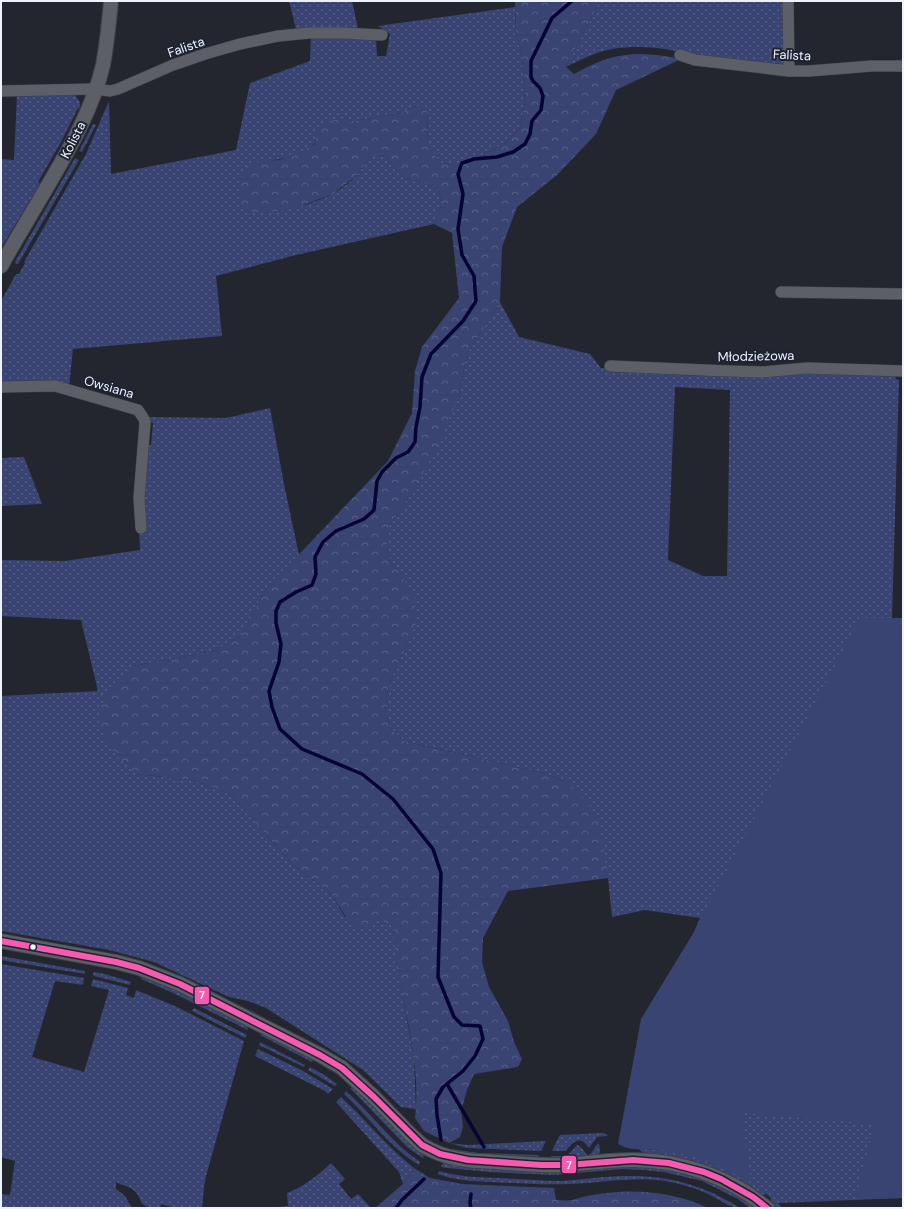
<svg xmlns="http://www.w3.org/2000/svg" width="904" height="1209" viewBox="0 0 904 1209" font-family="'DM Sans',sans-serif">
  <defs>
    <pattern id="grass-dots" width="8" height="8" patternUnits="userSpaceOnUse"><rect width="8" height="8" fill="#394472"/><path d="M2 2h.1M6 6h.1" fill="none" stroke="#565f87" stroke-width="1.8" stroke-linecap="round"/></pattern>
    <pattern id="forest-crowns" width="20" height="18" patternUnits="userSpaceOnUse"><rect width="20" height="18" fill="#394472"/><path d="M2 6a3 3 0 1 1 6 0M12 15a3 3 0 1 1 6 0" fill="none" stroke="#565f87"/></pattern>
  </defs>
  <rect width="100%" height="100%" fill="#23262f"/>
  <!-- grass -->
  <g fill="url(#grass-dots)" fill-rule="evenodd">
    <path d="M289,1H352L358,29H296Z"/>
    <path d="M600,1H783L784,64L781,66L693,56C667,47 639,45 612,49C596,52 580,60 566,67Z"/>
    <path d="M515,7L516,33L522,54L525,103L520,127L506,143L460,166L442,163L427,146L428,111L417,106L401,113L354,121L338,118C331,126 324,135 315,143C301,157 279,160 260,161L265,213C296,208 333,201 356,176C361,170 366,163 371,157L386,155L392,166L405,179L418,181L437,187L442,203L434,224L296,255L216,276L222,336L73,349L69,386L1,383V301L16,274H19L25,263L24,262L86,154L109,101L111,174L236,150L250,83L310,61L311,36L376,38L377,56H386L390,34L378,26Z"/>
    <path d="M17,94L75,95C78,100 82,102 79,109L78,108L61,142L38,182L40,184L1,248V159L14,160Z"/>
    <path d="M93,124L96,125L82,152L79,151Z"/>
    <path d="M75,158L79,160L18,264H16L15,262Z"/>
    <path d="M500,302L519,337L590,354L601,368L729,375L791,374H895L896,379L899,380L892,618L641,1019L693,934L700,918L645,910L612,917L608,878L567,782L543,773L404,741L390,727L385,710L387,694L395,668L408,644L401,574L391,563L387,547V529L407,500L459,394L467,354ZM675,387L730,390L727,576H703L668,560Z"/>
    <path d="M270,408L284,484L299,555L265,590L242,635L214,651L133,666L136,774L193,780L230,794L292,864L331,894L345,917L380,920L393,926L397,967L414,1057L416,1109L401,1107L363,1070L266,1008L248,1001L229,997L154,962L109,950L1,931V696L98,691L81,620L1,616V560L65,561L140,550L139,531L145,446L151,445L153,423L148,422L146,417L226,418Z"/>
    <path d="M24,457L42,504L1,506V458Z"/>
    <path d="M1,956L85,971V974L1,960Z"/>
    <path d="M1,964L84,978L83,985L55,981L32,1057L84,1072L109,990L91,986L93,979L128,988L126,995L134,998L136,990L177,1007L244,1041L206,1176L204,1187L202,1208H175L161,1204L160,1208C134,1208 146,1199 132,1189C127,1186 121,1185 116,1182V1189L125,1196L132,1208H1V1194L10,1195L15,1161L1,1157Z"/>
    <path d="M94,972L105,974L131,982L130,985L94,976L93,974Z"/>
    <path d="M142,975L177,989L247,1026L248,1030L171,992L141,979Z"/>
    <path d="M194,1008L247,1035L245,1038L192,1011Z"/>
    <path d="M264,1034L314,1058L312,1062L260,1035Z"/>
    <path d="M260,1042L305,1065L304,1067L259,1045Z"/>
    <path d="M258,1049L303,1071L333,1089L328,1094L325,1091L255,1056Z"/>
    <path d="M710,1062L876,1113L903,1198L778,1203L782,1208H777L770,1202L771,1198L766,1194L761,1196L642,1152L639,1149L665,1150Z"/>
    <path d="M310,1067L326,1076L337,1084L335,1086L308,1070Z"/>
    <path d="M354,1087L356,1088L424,1154L423,1158L407,1147L350,1088Z"/>
    <path d="M346,1091C372,1114 392,1143 420,1162L419,1165C389,1147 369,1117 344,1094Z"/>
    <path d="M341,1097C366,1120 387,1147 414,1168L403,1184L399,1172L336,1102Z"/>
    <path d="M604,1133L608,1136L597,1137L589,1148C587,1146 585,1142 582,1141C574,1138 570,1147 565,1151H552C555,1146 556,1141 560,1135Z"/>
    <path d="M546,1141L541,1151L467,1148L449,1143L468,1145Z"/>
    <path d="M599,1143L600,1151L599,1155L551,1159V1156H567L577,1145L581,1147L587,1155H589C594,1152 594,1146 599,1143Z"/>
    <path d="M451,1149L478,1153L539,1155L538,1158L478,1155L450,1151Z"/>
    <path d="M331,1163L345,1179L339,1184L351,1199L358,1194L371,1208H269L288,1206L287,1193C304,1187 318,1175 331,1163Z"/>
    <path d="M443,1163L465,1167L552,1171L622,1166L657,1167L702,1178L734,1193L757,1208H750L738,1199L702,1181L664,1172L643,1170L622,1169L554,1175L489,1172L448,1168L441,1167Z"/>
    <path d="M439,1171C458,1177 477,1177 497,1178C518,1179 539,1181 561,1181C582,1180 603,1176 625,1176C668,1175 704,1185 740,1208C729,1208 719,1199 710,1195C696,1188 681,1184 666,1181C633,1176 601,1183 569,1184C543,1185 518,1183 492,1182C474,1181 455,1181 438,1174Z"/>
  </g>
  <!-- forest -->
  <g fill="url(#forest-crowns)">
    <path d="M515,1H600L566,67L574,74C584,69 596,62 607,59C631,51 658,54 681,59L616,90L596,134L557,175L517,207L502,247L500,302L467,354L459,394L438,447L407,500L387,529V547L391,563L401,574L414,595L417,621L408,644L395,668L387,694L385,710L390,727L404,741L543,773L567,782L588,802L600,825L608,878L508,891L483,938L482,962L489,987L508,1021L514,1042L522,1059L518,1067L474,1074L467,1090L461,1111L463,1127L460,1137L449,1143L424,1131L415,1118C421,1068 406,1018 397,969C395,955 394,940 393,926L380,920L359,930L346,917L331,894L292,864L230,794L193,780L136,774L117,757L104,736L99,714L107,691L133,666L214,651L242,635L265,590L388,461L412,413L415,371L422,347L459,298L452,233L434,224L442,203L437,187L418,181L405,179L392,166L386,155L371,157L355,177L333,194L295,208L265,213L246,211L239,204C238,184 237,168 259,161C265,159 272,161 278,160C291,157 303,151 315,144L318,127L339,118L354,121L401,113L417,106L428,111L427,146L442,163L460,166L506,143L520,127L525,103L522,54L516,33Z"/>
    <path d="M414,1168L430,1178L462,1184L554,1188L556,1200C561,1200 567,1201 572,1200C577,1199 582,1197 587,1196C627,1188 671,1190 708,1208H375L403,1184Z"/>
  </g>
  <!-- pitch -->
  <path fill="#394472" d="M860,618H903V1198L855,1199L875,1124L742,1113L751,1182C725,1169 699,1156 670,1151C653,1148 633,1153 618,1144L641,1019L693,934Z"/>
  <g fill="none" stroke-linecap="round" stroke-linejoin="round">
    <!-- stream -->
    <g stroke="#070433" stroke-width="3.5">
      <path d="M447,1084L484,1147"/>
      <path d="M441,1140L437,1115L436,1099L443,1087L463,1071L475,1056L483,1039L480,1026L462,1025L454,1017L438,977L441,873L433,849L393,799L362,774L302,749L280,729L272,707L269,691L279,662L281,644L276,623V611L280,602L296,592L312,585L316,574L315,557L323,542L336,531L364,519L374,510L377,481L382,472L396,458L408,452L415,442L416,427L420,407L422,377L431,354L463,321L476,301L474,276L462,255L458,229L463,194L458,174L462,163L474,159L497,157L513,152L525,144L530,134L532,121L541,110L543,96L540,88L533,81L531,77V61L552,18L572,1"/>
      <path d="M396,1208L402,1200L424,1179"/>
      <path d="M471,1208L470,1203L471,1194"/>
    </g>
    <defs>
      <g id="minor">
        <path d="M788,1L789,71"/>
        <path d="M680,55L695,60L789,71H809L872,66H903"/>
        <path d="M1,91L95,89L110,91L118,89L173,65L205,54L240,44L278,36L309,33H342L382,35"/>
        <path d="M781,292L903,294"/>
        <path d="M610,366L728,371L762,372L807,368L903,371"/>
        <path d="M1,387L55,386L138,410L144,419L145,423L139,498L141,528"/>
      </g>
      <g id="tertiary">
        <path d="M1,266C16,239 32,213 47,187C70,148 93,108 103,65C107,44 109,22 111,1"/>
        <path d="M1,941L116,962L139,968L180,984L320,1055L342,1068L374,1097L411,1135L422,1145C446,1160 470,1161 497,1162C521,1164 544,1166 567,1165C589,1163 611,1160 633,1160C681,1160 730,1177 767,1208"/>
      </g>
    </defs>
    <!-- minor casing -->
    <use href="#minor" stroke="#3e4149" stroke-width="12"/>
    <!-- tertiary casing -->
    <use href="#tertiary" stroke="#3e4149" stroke-width="16"/>
    <!-- minor -->
    <use href="#minor" stroke="#5d5f66" stroke-width="11"/>
    <!-- tertiary -->
    <use href="#tertiary" stroke="#5d5f66" stroke-width="14"/>
    <defs>
      <path id="bus-1" d="M1,941L116,962L139,968L180,984L320,1055L342,1068L374,1097L422,1145L440,1154L468,1160L541,1165H567L633,1160L669,1163L704,1172L721,1179L753,1197L767,1208"/>
    </defs>
    <!-- bus-1 casing -->
    <use href="#bus-1" stroke="#1e2334" stroke-width="9"/>
    <!-- bus-1 -->
    <use href="#bus-1" stroke="#f75aaf" stroke-width="6"/>
  </g>
  <!-- markers -->
  <circle fill="#eff3fe" stroke="#1e2334" stroke-width="1.5" cx="33" cy="947" r="3.5"/>
  <g text-anchor="middle" dominant-baseline="central" stroke-width="4" stroke-linejoin="round" paint-order="stroke">
    <!-- street labels -->
    <g font-size="13" fill="#eff3fe" stroke="#1e2334">
      <text transform="translate(186 47) rotate(-19)">Falista</text>
      <text transform="translate(792 55) rotate(3)">Falista</text>
      <text transform="translate(73 140) rotate(-63)">Kolista</text>
      <text transform="translate(756 356) rotate(-1)">Młodzieżowa</text>
      <text transform="translate(109 387) rotate(16)">Owsiana</text>
    </g>
  </g>
  <g stroke="#1e2334" stroke-width="1.5">
    <rect x="194" y="986" width="16" height="19" rx="4" fill="#f75aaf"/>
    <rect x="561" y="1155" width="16" height="19" rx="4" fill="#f75aaf"/>
  </g>
  <g font-size="11" text-anchor="middle" font-weight="bold" fill="#fff">
    <text x="202" y="999">7</text>
    <text x="569" y="1169">7</text>
  </g>
  <!-- border -->
  <rect width="904" height="1209" fill="none" stroke="#eff3fe" stroke-width="4"/>
</svg>
